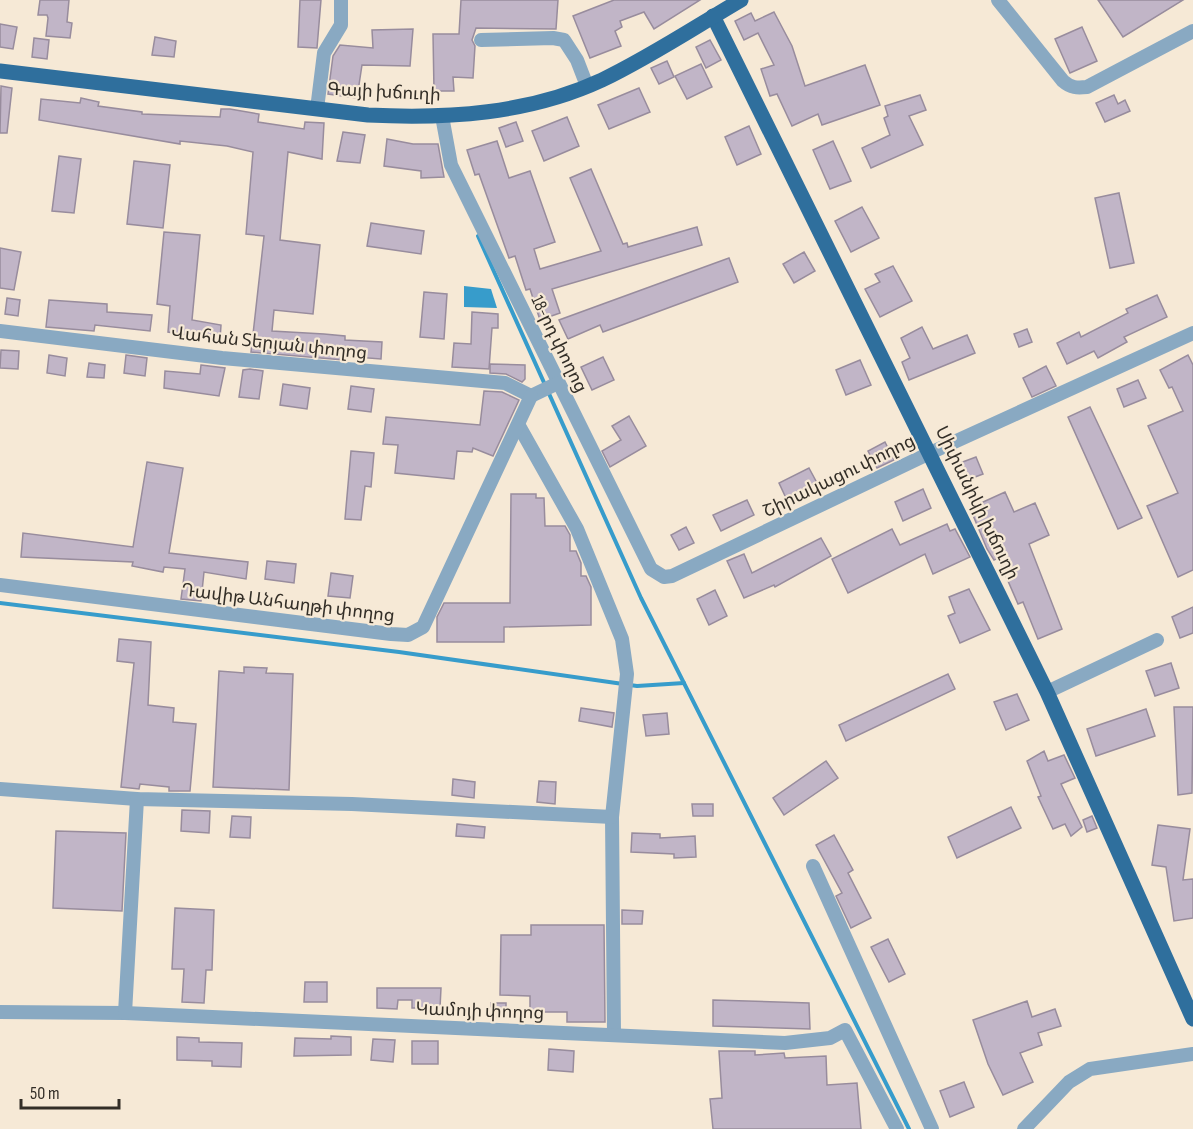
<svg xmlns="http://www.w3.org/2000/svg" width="1193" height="1129" viewBox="0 0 1193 1129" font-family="'Sofia Sans Condensed','Noto Sans Armenian',sans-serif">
  <rect width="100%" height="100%" fill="#f6e9d6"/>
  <!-- water -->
  <path fill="#379ccb" d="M464,286L491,289L497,308L464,307Z"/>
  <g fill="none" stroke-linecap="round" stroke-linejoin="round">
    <!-- stream -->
    <g stroke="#379ccb" stroke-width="4">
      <path d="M478,236L641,598L909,1129"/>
      <path d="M0,603L399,652L637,686L684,683"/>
    </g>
  </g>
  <!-- building -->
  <g fill="#c1b5c7" stroke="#988c9d" stroke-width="1.5">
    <path d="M40,0H69L67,22L72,23L70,38L46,36L48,18L47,15H38Z"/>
    <path d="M300,0H321L317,48L298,47Z"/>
    <path d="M461,0H558L556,29L476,28L472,40L475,46L473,78L453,77L454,91H434L433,34H459Z"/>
    <path d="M614,0H700L654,29L644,12L620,21L622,27L615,31L621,46L590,58L573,16Z"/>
    <path d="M1098,0H1183L1123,37Z"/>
    <path d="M774,12L792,46L805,86L865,65L880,105L822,125L818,114L792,126L777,94L770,96L761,69L774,65L758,33L744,40L735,21L751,13L755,21Z"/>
    <path d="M0,24L17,27L13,49L0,47Z"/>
    <path d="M1082,27L1097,61L1070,73L1055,39Z"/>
    <path d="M413,29L410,66L362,65L357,98L328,94L333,56L340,45L373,48L372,30Z"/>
    <path d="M155,37L176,41L174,57L152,55Z"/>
    <path d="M34,38L49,40L47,59L32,57Z"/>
    <path d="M710,40L721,60L706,68L696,47Z"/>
    <path d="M667,61L674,77L659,84L651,68Z"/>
    <path d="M701,64L712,87L687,99L675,76Z"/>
    <path d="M1,86L12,88L7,133H0Z"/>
    <path d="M639,88L650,112L609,129L598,105Z"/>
    <path d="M920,95L926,110L909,116L923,145L871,168L862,148L890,135L884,118L888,116L885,106Z"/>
    <path d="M1114,95L1118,104L1125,100L1130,111L1105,122L1096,103Z"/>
    <path d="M81,98L99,102L98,106L142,112V114L220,117L221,109H230L259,114L258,122L304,129L305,122L324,123L322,159L288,152L280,240L320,245L313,314L274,310L272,331L324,334L345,336V340L382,342L381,359L343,356V360L251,352L264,236L246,234L253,152L227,146L180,141V144L39,120L41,99L80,103Z"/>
    <path d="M567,117L579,146L544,161L532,131Z"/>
    <path d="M516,122L523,141L506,147L499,128Z"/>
    <path d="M749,126L761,154L737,165L725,137Z"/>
    <path d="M343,132L365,135L360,163L337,161Z"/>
    <path d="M387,139L413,144H438L444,177L421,178V171L384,166Z"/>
    <path d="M497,141L509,178L530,171L555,242L534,249L540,269L601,251L570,178L591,169L623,244L627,243L628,247L697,227L702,245L552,289L560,313L540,320L530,289L526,290L515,256L509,258L479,174L475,175L467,150Z"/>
    <path d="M833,141L851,181L830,189L813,150Z"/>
    <path d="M59,156L81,159L74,213L52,211Z"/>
    <path d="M134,161L170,165L163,228L127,224Z"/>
    <path d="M1119,193L1134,263L1110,268L1095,198Z"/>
    <path d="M862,207L879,238L851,252L835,221Z"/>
    <path d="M371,223L424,231L421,254L367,246Z"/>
    <path d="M164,232L200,235L192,320L221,325L220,340L168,332L170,306L157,304Z"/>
    <path d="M0,248L21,252L14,290L0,288Z"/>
    <path d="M804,252L815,271L794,283L783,264Z"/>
    <path d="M729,258L738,282L603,332L600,325L568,339L559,320Z"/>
    <path d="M893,266L912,301L880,317L865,289L880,282L875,274Z"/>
    <path d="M424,292L447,294L444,339L420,337Z"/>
    <path d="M1157,295L1167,317L1124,337L1127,342L1098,358L1094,351L1067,364L1057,343L1079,332L1081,337L1128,313L1126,309Z"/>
    <path d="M7,298L20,300L18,316L5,314Z"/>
    <path d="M49,300L107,304V312L152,315L150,331L95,325L94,331L46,327Z"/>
    <path d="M472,312L498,314V328H492L489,369L452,367L454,343L471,344Z"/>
    <path d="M922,327L933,349L967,335L975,353L909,380L902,362L910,358L901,338Z"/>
    <path d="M1027,329L1032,342L1019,347L1014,334Z"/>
    <path d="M1,350L19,351L18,369L0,368Z"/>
    <path d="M49,355L67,358L65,376L47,373Z"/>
    <path d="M126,355L147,358L145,376L124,373Z"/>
    <path d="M1188,355L1193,365V570L1178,577L1147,506L1178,493L1148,426L1183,411L1172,387L1169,388L1160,370Z"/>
    <path d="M603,357L614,380L592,390L581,367Z"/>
    <path d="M860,360L871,385L846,395L836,370Z"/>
    <path d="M89,363L105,365L104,378L87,377Z"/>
    <path d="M490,364L525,365V379L522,382L506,374L490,373Z"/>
    <path d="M201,365L225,368L219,396L164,388L165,371L200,374Z"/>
    <path d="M1046,366L1056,386L1032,397L1023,378Z"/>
    <path d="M250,369L263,371L259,399L239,397L243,370Z"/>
    <path d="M1138,380L1146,398L1124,407L1117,389Z"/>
    <path d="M283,384L310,388L307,409L280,405Z"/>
    <path d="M351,386L374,389L371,412L348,409Z"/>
    <path d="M484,391L502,392L519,400L493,456L473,448L472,452L457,451L454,479L395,473L398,445L383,444L386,417L480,425Z"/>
    <path d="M1090,407L1142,518L1118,529L1068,417Z"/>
    <path d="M629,416L646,446L610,467L602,451L621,440L612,426Z"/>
    <path d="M885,442L894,460L877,468L868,451Z"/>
    <path d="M351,451L374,453L371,487L365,486L361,520L345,519Z"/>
    <path d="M976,457L983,474L967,480L960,463Z"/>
    <path d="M147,462L183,468L169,553L248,562L246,579L204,572L201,601L181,599L185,569L164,567L163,572L132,566L133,562L21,557L23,533L133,547Z"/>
    <path d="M809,468L817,483L786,498L779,483Z"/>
    <path d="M923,489L931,508L903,521L895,502Z"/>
    <path d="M1005,492L1014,512L1035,503L1049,535L1029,544L1062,629L1038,639L1023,602L1018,604L998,558L994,560L987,549L970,508Z"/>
    <path d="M511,494H536V498H544L545,526H565L570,535V551H576L581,563V576H586L591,587V625L504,627V642H437V617L444,603H510Z"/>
    <path d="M747,500L754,515L721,531L713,515Z"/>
    <path d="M947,524L950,531L955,529L970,557L933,574L925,554L848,593L832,559L892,529L900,545Z"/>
    <path d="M686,527L694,543L679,550L671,535Z"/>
    <path d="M821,538L831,556L775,587L774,585L744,598L727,561L744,554L752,573Z"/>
    <path d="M267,561L296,564L294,583L265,579Z"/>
    <path d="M331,573L353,576L350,598L328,596Z"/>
    <path d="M969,589L990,630L960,643L948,616L955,613L949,597Z"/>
    <path d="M715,590L727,616L709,625L697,599Z"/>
    <path d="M1193,607V633L1180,638L1172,617Z"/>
    <path d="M119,639L151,642L148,705L174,708L173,722L196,724L190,791H169V787L140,784L139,789L121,787L134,663L117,661Z"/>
    <path d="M1171,663L1179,688L1155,696L1146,671Z"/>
    <path d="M244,667L267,668L266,673L293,674L289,790L213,787L219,671L244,673Z"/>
    <path d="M948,674L955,689L846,741L839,725Z"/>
    <path d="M1017,694L1029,720L1006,730L994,702Z"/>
    <path d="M1174,707H1193L1192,793L1178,795Z"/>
    <path d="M581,708L614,713L612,727L579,721Z"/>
    <path d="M1146,709L1155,736L1096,756L1087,729Z"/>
    <path d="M667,713L669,734L646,736L643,715Z"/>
    <path d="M1044,751L1048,761L1064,755L1075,778L1061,784L1082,827L1071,836L1065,824L1053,829L1038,797L1041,796L1027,761Z"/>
    <path d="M826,761L838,778L784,815L773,798Z"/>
    <path d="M453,779L475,782L474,798L452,795Z"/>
    <path d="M539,781L556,782L555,804L537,802Z"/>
    <path d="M692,804H713V816H693Z"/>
    <path d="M1011,807L1021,828L957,858L948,837Z"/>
    <path d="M182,810L210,811L209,833L181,831Z"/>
    <path d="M232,816L251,817L250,838L230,837Z"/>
    <path d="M1092,816L1097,828L1087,832L1083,820Z"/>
    <path d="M457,824L485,827L484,838L456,836Z"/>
    <path d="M1158,825L1190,829L1183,880L1193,879V918L1174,921L1166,867L1152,865Z"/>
    <path d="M56,831L126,833L122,911L53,908Z"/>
    <path d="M632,833L660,834V838L695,836L696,857L674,858V854L631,852Z"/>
    <path d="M834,835L853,870L848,873L871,918L851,928L836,896L842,893L816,845Z"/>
    <path d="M175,908L214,910L212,970H206L204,1003L182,1002L184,969H172Z"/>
    <path d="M622,910L643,911L642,924H622Z"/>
    <path d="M531,925H604L605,1022H567V1012H530V996L500,995L501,935H531Z"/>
    <path d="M888,939L905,974L889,982L871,947Z"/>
    <path d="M305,982H327V1002H304Z"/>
    <path d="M377,988H441L440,1008H412V1000H398L397,1009L377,1008Z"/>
    <path d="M713,1000L809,1003L810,1029L713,1026Z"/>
    <path d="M1027,1001L1032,1017L1055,1009L1061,1026L1038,1033L1042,1045L1020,1053L1033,1082L1003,1095L988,1064L973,1020Z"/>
    <rect x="491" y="1003" width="15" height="14"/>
    <path d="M331,1036L351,1037V1055L294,1056L295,1038L331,1039Z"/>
    <path d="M177,1037L199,1038V1042L242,1043L241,1067L212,1066V1061L177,1060Z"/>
    <path d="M373,1039L395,1040L393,1062L371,1060Z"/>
    <rect x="412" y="1041" width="26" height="23"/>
    <path d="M549,1049L574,1051L573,1072L548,1070Z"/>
    <path d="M719,1051H755V1055L784,1053L785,1058L826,1056L827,1085L857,1083L861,1129H713L710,1099L722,1098Z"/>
    <path d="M964,1082L974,1107L950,1117L940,1091Z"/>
  </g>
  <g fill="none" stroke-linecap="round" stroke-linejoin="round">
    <!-- minor -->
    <g stroke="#89a9c2" stroke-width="14">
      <path d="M998,0L1063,81C1071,88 1077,88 1087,87L1193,31"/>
      <path d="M481,40L553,38L564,40L577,60L587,86"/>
      <path d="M317,109L324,53L341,25V0"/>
      <path d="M442,116L451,165L651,569L664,577L672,576L930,453L1193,333"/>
      <path d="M0,331L222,358L505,383L531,396"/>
      <path d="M531,396L558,383"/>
      <path d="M519,426L577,529L622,639L627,674L612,817L614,1034"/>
      <path d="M0,585L391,634L408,635L423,627L531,396"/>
      <path d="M1047,692L1157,640"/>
      <path d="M0,789L137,799L352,804L612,817"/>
      <path d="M813,866L932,1129"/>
      <path d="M0,1012L125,1013L785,1043L830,1038L845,1030L897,1129"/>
      <path d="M125,1013L137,799"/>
      <path d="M1024,1129L1069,1082L1090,1069L1193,1054"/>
    </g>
    <!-- major -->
    <g stroke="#2f6f9d" stroke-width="15">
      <path d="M713,16L1047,692L1193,1019"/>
      <path d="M0,71L368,115C448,119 529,114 602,80C650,57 695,27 741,0"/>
    </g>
  </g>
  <g text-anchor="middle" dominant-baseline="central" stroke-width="4.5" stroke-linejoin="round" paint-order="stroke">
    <!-- street labels -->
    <g font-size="18" fill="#332e27" stroke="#f6e9d6">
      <text transform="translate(384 92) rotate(3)">Գայի խճուղի</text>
      <text transform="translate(269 343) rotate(6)">Վահան Տերյան փողոց</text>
      <text transform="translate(559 344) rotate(64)">18-րդ փողոց</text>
      <text transform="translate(839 476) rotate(-26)">Շիրակացու փողոց</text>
      <text transform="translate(977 503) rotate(64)">Սիփանիկի խճուղի</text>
      <text transform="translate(288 603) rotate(7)">Դավիթ Անհաղթի փողոց</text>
      <text transform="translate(480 1011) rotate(2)">Կամոյի փողոց</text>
    </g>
  </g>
  <!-- scale -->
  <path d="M21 1099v9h98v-9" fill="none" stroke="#332e27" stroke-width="3"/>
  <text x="30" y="1099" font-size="18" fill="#332e27" stroke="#f6e9d6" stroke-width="4.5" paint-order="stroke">50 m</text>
</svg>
